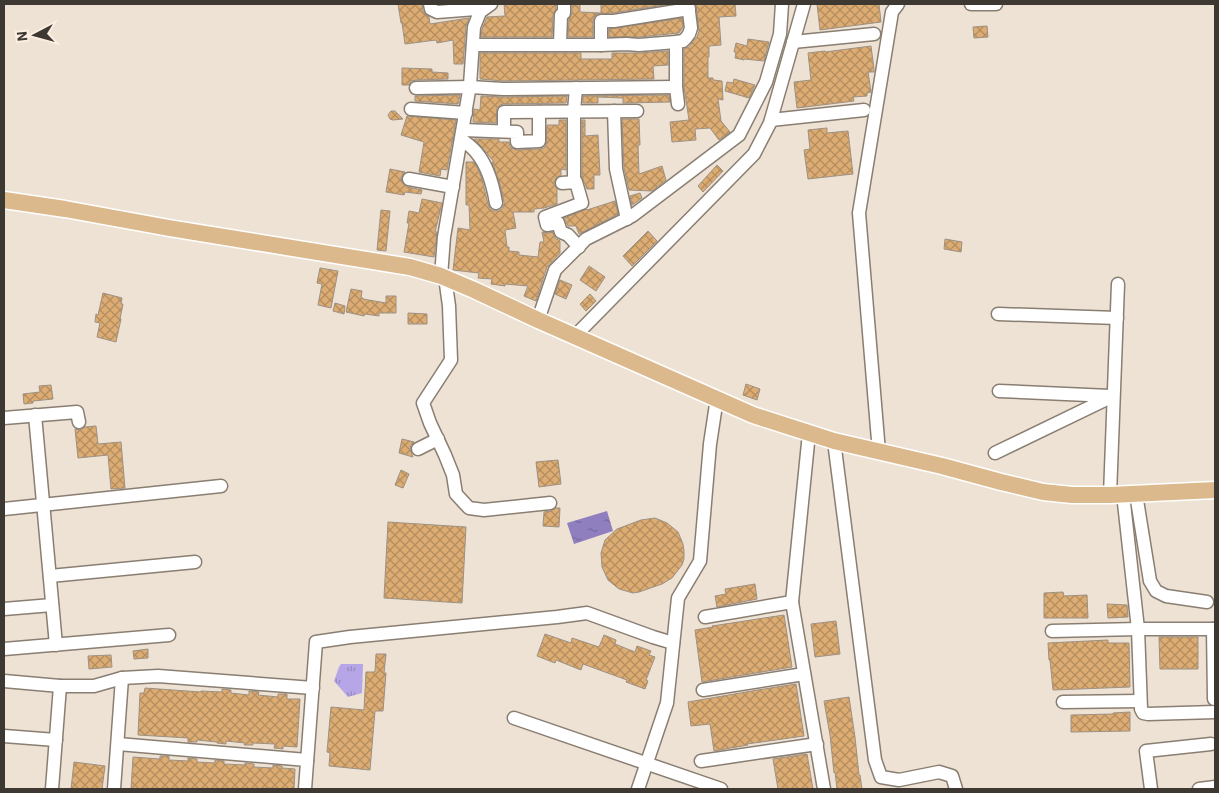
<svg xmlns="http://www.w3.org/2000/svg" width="1219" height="793" viewBox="0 0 1219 793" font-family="'IBM Plex Sans',sans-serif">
  <defs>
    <pattern id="grass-tufts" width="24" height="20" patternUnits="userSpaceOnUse" patternTransform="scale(1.25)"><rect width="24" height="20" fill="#b6a6e7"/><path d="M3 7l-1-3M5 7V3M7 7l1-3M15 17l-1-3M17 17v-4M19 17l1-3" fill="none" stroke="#9588bc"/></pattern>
    <pattern id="water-ripples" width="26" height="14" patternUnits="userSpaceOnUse" patternTransform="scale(1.25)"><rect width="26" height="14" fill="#8f7fbe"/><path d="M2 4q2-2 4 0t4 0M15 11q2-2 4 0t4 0" fill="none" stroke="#76699b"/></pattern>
    <pattern id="building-cross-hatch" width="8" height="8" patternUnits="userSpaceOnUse" patternTransform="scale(1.25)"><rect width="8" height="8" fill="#dcac73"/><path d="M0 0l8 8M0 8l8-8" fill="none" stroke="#b48d5f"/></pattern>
  </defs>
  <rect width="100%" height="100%" fill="#eee2d4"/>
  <!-- grass -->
  <path fill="url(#grass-tufts)" d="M341,664H363L362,693L348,697L334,681L339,667Z"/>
  <!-- water -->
  <path fill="url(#water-ripples)" d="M607,511L613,531L574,544L567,523Z"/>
  <!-- building -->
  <g fill="url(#building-cross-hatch)" stroke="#9d9184">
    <path d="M398,4H422L423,11L425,14L429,17L430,24L469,18L466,26L463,64H454L453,40L437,43L436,40L405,44L402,23H401Z"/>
    <path d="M504,4H556V9L553,15L552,37H481L482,29L487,17L505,16Z"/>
    <path d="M572,4H580V12L601,13V4H670L613,13L597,14L594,17L593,21V37H568L569,19L572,13Z"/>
    <path d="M696,4H735L736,16L719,17L721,45L709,46V57H708V78H713V80L722,81L723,100L718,99L721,121L730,132L719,140L710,128L695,129L696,140L672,142L670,122L689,120L684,87V49L689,47L692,43L697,37L699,31Z"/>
    <path d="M817,4H879L881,22L820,30Z"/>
    <path d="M682,18L683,27L679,33L639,37H609V29Z"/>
    <path d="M987,26L988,37L974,38L973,27Z"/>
    <path d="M748,39L769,42L764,61L744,59V60L735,58L736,52H734L736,43L747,46Z"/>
    <path d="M871,46L874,69V72H868L871,92L867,93V96L853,97L854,101L797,108L794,82L811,80L808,53L825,51V52Z"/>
    <path d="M668,51V65L653,66L654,79L503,81L480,79V53H581V59H612V53H640Z"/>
    <path d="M402,68L432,69V72L448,73V79L416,80L411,81L409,85H402Z"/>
    <path d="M734,79L755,85L749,98L725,91L727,82L733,83Z"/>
    <path d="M460,95L458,104L415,101V96Z"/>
    <path d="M669,95L670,102L623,103V98L598,97V103H583V96Z"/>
    <path d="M481,96L503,97L567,96L566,103L503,104L500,105L497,108L496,123L473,122L474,109L480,110Z"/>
    <path d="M391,111H395L403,119L393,120L390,119L388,115Z"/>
    <path d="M407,116L456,120L447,170L441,169L440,176L419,172L424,142L401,135Z"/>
    <path d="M622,119H639L640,145H638L639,174L662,166L666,180L652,191L629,190L624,168Z"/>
    <path d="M559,120H566V170L561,169V175L557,177L555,180L554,184L557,189V204L544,208L534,209V212H513L516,228L505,230L507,247H509V251L519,252V255L538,257L540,242H544L542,232L548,233L553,232L555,238L560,241V253L547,267L536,301L524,296L528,286L505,284V286L491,284L492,279L478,278L479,273L453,270L458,228L470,230L469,205H466V162H474L477,167L482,179L488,204L490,209L494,211H498L502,209L504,205V202L499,181L492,162H494L482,147L474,139H499V142H509L510,147L514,149L517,150L540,149L544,148L546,145L547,125H559Z"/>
    <path d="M582,120H585V136L598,135L600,175H594V189H587L582,177Z"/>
    <path d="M827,128V133L848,131L853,174L808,179L804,150L810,149L808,130Z"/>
    <path d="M717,165L723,171L703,192L698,186Z"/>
    <path d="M390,169L405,172L401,177L402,182L407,187L422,190L421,194L405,192L404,195L386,192Z"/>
    <path d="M640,193L642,198L632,205L630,196Z"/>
    <path d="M422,199L442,203L435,232H437L434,257L404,252L409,223H407L409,211L419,213Z"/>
    <path d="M615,201L618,214L579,234L576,226H568L564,218L587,209V210Z"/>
    <path d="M381,210L390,211L386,251L377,250Z"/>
    <path d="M648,231L657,241L632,266L623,256Z"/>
    <path d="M945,239L962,242L961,252L944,249Z"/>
    <path d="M589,266L605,277L596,291L580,280Z"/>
    <path d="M320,268L338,271L331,308L318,305L322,284L317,283Z"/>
    <path d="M560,280L572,285L566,299L555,294Z"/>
    <path d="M351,289L362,291L361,298H363V299L386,303V296H396V313H379V316L365,314L364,316L346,312Z"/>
    <path d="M103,293L122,298L121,304H123L120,319H121L116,342L97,337L100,323L95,322L96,314L98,315Z"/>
    <path d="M590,294L596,301L586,311L580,304Z"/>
    <path d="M335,303L345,306L344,314L333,311Z"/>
    <path d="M408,313L427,314V324H408Z"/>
    <path d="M746,384L760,389L757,400L743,395Z"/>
    <path d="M51,385L53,399L33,401V403L24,404L23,394L40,392L39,386Z"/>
    <path d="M96,426L98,444L121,442L125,488L111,489L108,455L78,458L75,429L80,430L85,427Z"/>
    <path d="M402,439L414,442L411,445L410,449L413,457L399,453Z"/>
    <path d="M558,460L561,484L539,487L536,462Z"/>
    <path d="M401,470L409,474L403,488L395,485Z"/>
    <path d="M556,508H560L559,527L543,526L544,512L551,511Z"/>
    <path d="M655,518L667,523L678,532L683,544L684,551V559L682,565L672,578L662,584L639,592L633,593L619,589L608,580L602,567L601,553L605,540L617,529L641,520Z"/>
    <path d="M388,522L466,527L462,603L384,598Z"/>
    <path d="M755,584L757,599L717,607L715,596L726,594L725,589Z"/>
    <path d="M1063,592L1064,596L1087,595L1088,618H1044V593Z"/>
    <path d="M1107,604L1127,605L1128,617L1108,618Z"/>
    <path d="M784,615L792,667L702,682L695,630L713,627L712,626Z"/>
    <path d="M836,621L840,654L815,657L811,624Z"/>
    <path d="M545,634L571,643L572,638L599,647L604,635L616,640L615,644L635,652L637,646L651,651L649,655L655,657L646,680L648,681L645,689L626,682L627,680L583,664L581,670L556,660L555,663L537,656Z"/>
    <path d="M1159,637H1198V669H1160Z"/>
    <path d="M1108,640V643H1129L1130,687L1053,690L1050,660H1049L1048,643Z"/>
    <path d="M148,649V658L134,659L133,651Z"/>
    <path d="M376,654H386L384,673H386L383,711H375L370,770L329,766L330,753L327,752L331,707L364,710L366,672H375Z"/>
    <path d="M111,655L112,667L89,669L88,656Z"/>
    <path d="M796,684L804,736L747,744L748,745L714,751L710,724L691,726L688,702L758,690Z"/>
    <path d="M145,688L201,692V691L222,692V689L231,690V693L249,695V691L259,692L258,695L278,697V694H287V699H300L297,747L283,746V749L274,748L275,744L253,743V745H244L245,743L226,741V744L217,743V742L197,740V742H188V738L138,735L140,693H144Z"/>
    <path d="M849,697L855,737L859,775H860L862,789H837L835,772L834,773L830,735L824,701Z"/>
    <path d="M1130,712V731L1071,732V715L1113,714V713Z"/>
    <path d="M807,754L813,789H778L773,759Z"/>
    <path d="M160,756H169V760L188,761V758L197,759V762L215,763V760L224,761V764L245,765V763L254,764V767L273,768V765L282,766V768L295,769L294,789L266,788V789H131L133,757L160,759Z"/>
    <path d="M74,762L105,766L102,789H71Z"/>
  </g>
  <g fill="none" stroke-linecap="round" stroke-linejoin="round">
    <defs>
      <g id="minor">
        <path d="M430,4L431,9L437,12L476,9L480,12"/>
        <path d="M971,4H996"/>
        <path d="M676,42V87L678,104"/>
        <path d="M793,42L874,34"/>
        <path d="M560,44L561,15L564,13V4"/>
        <path d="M473,45H601L626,44L639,45L676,42L683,41L686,38L689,34L691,28L688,4"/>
        <path d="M601,45V21H614L689,9"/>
        <path d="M416,88L470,87L503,89L676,87"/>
        <path d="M411,109L466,113"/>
        <path d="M614,111L616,169L627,219"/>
        <path d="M771,120L864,110"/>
        <path d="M463,130L517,132V142L539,141V112"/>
        <path d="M504,131V112L637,111"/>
        <path d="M461,139C466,143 472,147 476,152C488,166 493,185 496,203"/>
        <path d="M409,179L453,187"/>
        <path d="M574,182V111L576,88"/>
        <path d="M562,183L576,182L582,203L545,217L547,225L558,223L561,232L568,235L579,247"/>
        <path d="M441,276L444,237L470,85L474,27L480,12L491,4"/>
        <path d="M445,277L449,306L451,360L423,403L430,423L445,455L453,475L456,494L469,508L484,510L550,503"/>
        <path d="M998,314L1117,318"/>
        <path d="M538,320L555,270L586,239L632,216L739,135L766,82L780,34L782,4"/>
        <path d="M575,336L754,154L770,123L804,4"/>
        <path d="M999,391L1110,396"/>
        <path d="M35,415L56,645"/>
        <path d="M4,418L77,412L79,422"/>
        <path d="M809,433L792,602L824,789"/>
        <path d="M834,441L875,760L881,777L899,780L939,772L952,776L956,789"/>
        <path d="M418,449L438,439"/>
        <path d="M879,452L859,213L892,12L898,4"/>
        <path d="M995,453L1113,396"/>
        <path d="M1123,494L1138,629L1141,709L1143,713L1148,714L1215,712"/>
        <path d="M1136,494L1150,581L1156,591L1166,596L1207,602"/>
        <path d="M1110,495L1118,284"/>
        <path d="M4,509L221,486"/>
        <path d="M50,576L195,562"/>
        <path d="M4,609L52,605"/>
        <path d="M705,617L792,602"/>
        <path d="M1213,629L1214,699"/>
        <path d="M1052,631L1138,629H1215"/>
        <path d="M4,649L169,635"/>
        <path d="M4,681L60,686H94L122,678L158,676L313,688"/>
        <path d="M703,690L804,674"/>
        <path d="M1063,702L1140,701"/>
        <path d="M514,718L721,789"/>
        <path d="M4,736L56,740"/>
        <path d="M118,744L307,760"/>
        <path d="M701,761L817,744"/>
        <path d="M52,789L60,686"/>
        <path d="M114,789L122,678"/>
        <path d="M305,789L316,642L350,637L557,617L587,613L653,637L673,643"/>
        <path d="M638,789L667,703L678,598L700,561L710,444L717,398"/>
        <path d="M1151,789L1146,751L1211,744"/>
        <path d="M1199,789L1215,787"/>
      </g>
      <path id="major" d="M4,200L65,209L169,228L410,267L441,276L474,290L538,320L753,415L834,441L942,466L1001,482L1043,492L1072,495H1110L1215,490"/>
    </defs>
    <!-- minor casing -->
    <use href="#minor" stroke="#897e71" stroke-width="15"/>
    <!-- major casing -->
    <use href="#major" stroke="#fff" stroke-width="19"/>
    <!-- minor -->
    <use href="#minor" stroke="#fff" stroke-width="12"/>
    <!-- major -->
    <use href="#major" stroke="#dcb98c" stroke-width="16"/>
  </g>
  <!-- border -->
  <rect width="1219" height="793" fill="none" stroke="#3d3832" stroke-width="10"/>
  <!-- north arrow -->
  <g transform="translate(35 35) rotate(264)" stroke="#fcefe1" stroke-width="4" paint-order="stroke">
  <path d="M0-4L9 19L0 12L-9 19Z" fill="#3d3832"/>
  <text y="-8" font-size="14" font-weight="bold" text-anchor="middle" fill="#3d3832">N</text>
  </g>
</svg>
